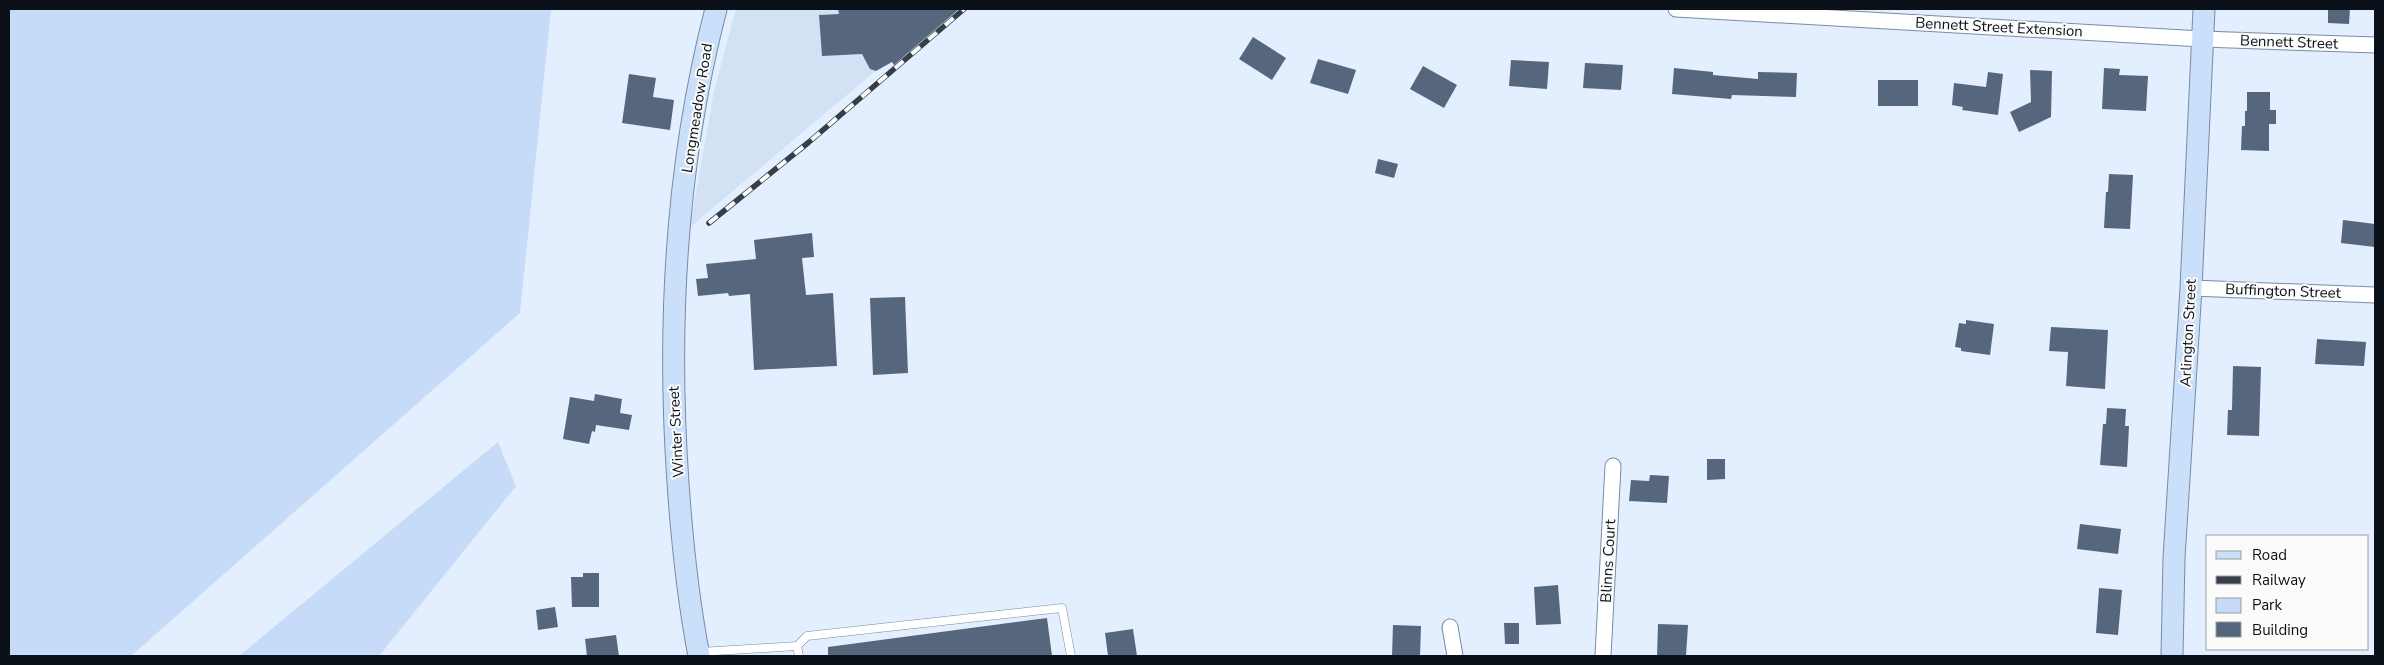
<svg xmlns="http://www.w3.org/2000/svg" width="2384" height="665" viewBox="0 0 2384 665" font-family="'Nunito Sans',sans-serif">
  <rect width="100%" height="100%" fill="#e3efff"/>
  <!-- built -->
  <path fill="#d2e1f4" d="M736,9H949L690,227L714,91Z"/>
  <!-- green -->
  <g fill="#c5dbf7">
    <path d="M9,9H551L520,313L131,656H9Z"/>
    <path d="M498,442L516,486L379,656H239Z"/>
  </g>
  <!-- building -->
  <g fill="#55667d">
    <path d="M838,9H959L894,65L892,62L876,71L870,69L862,54L822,56L819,15L839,14Z"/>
    <path d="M2328,9H2350L2349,24L2328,23Z"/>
    <path d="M1253,37L1286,58L1272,80L1239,59Z"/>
    <path d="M1318,59L1356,70L1348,94L1310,83Z"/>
    <path d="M1511,60L1549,62L1547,89L1509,86Z"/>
    <path d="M1585,63L1623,65L1621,90L1583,88Z"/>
    <path d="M1423,66L1457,85L1444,108L1410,89Z"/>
    <path d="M1674,68L1713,72V75L1758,79V72L1797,73L1796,97L1732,95L1731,99L1672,94Z"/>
    <path d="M2104,68L2120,69L2119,75L2148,76L2146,111L2102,109Z"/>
    <path d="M2030,70L2052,71L2051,117L2019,132L2010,112L2031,102Z"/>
    <path d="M1988,72L2003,74L1998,115L1962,110L1963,107L1952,105L1954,83L1986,87Z"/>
    <path d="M629,74L656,78L653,97L674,100L670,130L622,123Z"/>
    <rect x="1878" y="80" width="40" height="26"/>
    <path d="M2247,92H2270V110H2276V124H2269V151L2241,150L2242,126H2245V111H2247Z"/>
    <path d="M1378,159L1398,164L1394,178L1375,173Z"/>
    <path d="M2109,174L2133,175L2130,229L2104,228L2106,192H2108Z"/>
    <path d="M2343,220L2375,224V247L2341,243Z"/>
    <path d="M812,233L814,257L802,258L806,295L833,293L837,366L754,370L750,294L729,296L728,293L698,296L696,279L708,278L706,264L756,259L754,240Z"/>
    <path d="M905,297L908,373L873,375L870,298Z"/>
    <path d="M1966,320L1994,324L1990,355L1961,351V348L1955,347L1959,323L1966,324Z"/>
    <path d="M2051,327L2108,330L2105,389L2066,386L2068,352L2049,351Z"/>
    <path d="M2317,339L2366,342L2364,366L2315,364Z"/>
    <path d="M2233,366L2261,367L2259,436L2227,435L2228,410H2232Z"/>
    <path d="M595,394L622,399L620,413L632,415L629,430L596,425L595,432L592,431L589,444L563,439L570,397L594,401Z"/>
    <path d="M2107,408L2126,409L2125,426H2129L2127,467L2100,465L2103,424H2106Z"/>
    <path d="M1707,459H1725V479L1707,480Z"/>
    <path d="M1650,475L1669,476L1667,503L1629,501L1631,480L1649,481Z"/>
    <path d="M2080,524L2121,529L2118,554L2077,549Z"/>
    <path d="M583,573H599V607H572L571,577H583Z"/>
    <path d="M1558,585L1561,624L1536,625L1534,587Z"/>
    <path d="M2099,588L2122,590L2118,635L2096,633Z"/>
    <path d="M555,607L558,627L538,630L536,610Z"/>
    <path d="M1047,618L1052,656H828V647Z"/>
    <path d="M1504,623H1519V644H1505Z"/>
    <path d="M1658,624L1688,625L1686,656H1657Z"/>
    <path d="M1393,625L1421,626L1420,656H1392Z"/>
    <path d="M1133,629L1137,656H1108L1105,633Z"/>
    <path d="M616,635L619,656H587L585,639Z"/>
  </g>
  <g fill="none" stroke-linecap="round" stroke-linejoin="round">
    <defs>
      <g id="lane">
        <path d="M797,646L807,636L1062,608L1071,656"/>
        <path d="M700,652L797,646L799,656"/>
      </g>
      <g id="street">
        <path d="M1676,9L2202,39L2375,45"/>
        <path d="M2191,288L2375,295"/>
        <path d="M1450,627L1455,656"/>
        <path d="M1603,656L1613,466"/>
      </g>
      <g id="secondary">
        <path d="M699,656C688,599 682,541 678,483C667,325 676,163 716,9"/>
        <path d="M2172,656L2174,558L2191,288L2204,9"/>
      </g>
    </defs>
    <!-- lane casing -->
    <use href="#lane" stroke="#798ba3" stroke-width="9"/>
    <!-- street casing -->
    <use href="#street" stroke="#798ba3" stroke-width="17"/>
    <!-- secondary casing -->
    <use href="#secondary" stroke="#798ba3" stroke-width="23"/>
    <!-- lane -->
    <use href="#lane" stroke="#fff" stroke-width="8"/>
    <!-- street -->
    <use href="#street" stroke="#fff" stroke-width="15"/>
    <!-- secondary -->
    <use href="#secondary" stroke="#cadff9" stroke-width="21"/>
    <defs>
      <path id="rail" d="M709,223L809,142L964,9"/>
    </defs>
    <!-- rail casing -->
    <use href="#rail" stroke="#363e47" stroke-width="5.5"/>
    <!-- rail -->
    <use href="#rail" stroke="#fbfbfb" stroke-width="4" stroke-dasharray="11" stroke-linecap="butt"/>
  </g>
  <g text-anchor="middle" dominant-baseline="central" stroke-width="4" stroke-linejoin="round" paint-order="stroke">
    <!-- street labels -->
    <g font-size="15" fill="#0a1119" stroke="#fbfbfb">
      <text transform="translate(1999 27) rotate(3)">Bennett Street Extension</text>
      <text transform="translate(2289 42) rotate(2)">Bennett Street</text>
      <text transform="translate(697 108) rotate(-81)">Longmeadow Road</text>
      <text transform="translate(2283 291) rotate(2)">Buffington Street</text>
      <text transform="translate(2188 333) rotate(-87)">Arlington Street</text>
      <text transform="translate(676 432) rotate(-93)">Winter Street</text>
      <text transform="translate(1608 561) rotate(-87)">Blinns Court</text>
    </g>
  </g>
  <!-- border -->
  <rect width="2384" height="665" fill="none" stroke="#0a1119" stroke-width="20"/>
  <!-- legend -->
  <rect x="2206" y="535" width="162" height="115" fill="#fbfbfb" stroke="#9b9da1"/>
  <rect x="2216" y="551" width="25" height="8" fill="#cadff9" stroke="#9b9da1"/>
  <text x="2252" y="560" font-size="15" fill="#0a1119">Road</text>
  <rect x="2216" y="576" width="25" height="8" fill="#363e47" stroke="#9b9da1"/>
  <text x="2252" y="585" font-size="15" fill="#0a1119">Railway</text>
  <rect x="2216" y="598" width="25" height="15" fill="#c5dbf7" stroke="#9b9da1"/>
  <text x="2252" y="610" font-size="15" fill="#0a1119">Park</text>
  <rect x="2216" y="622" width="25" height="15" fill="#55667d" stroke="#9b9da1"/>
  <text x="2252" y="635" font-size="15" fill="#0a1119">Building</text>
</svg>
